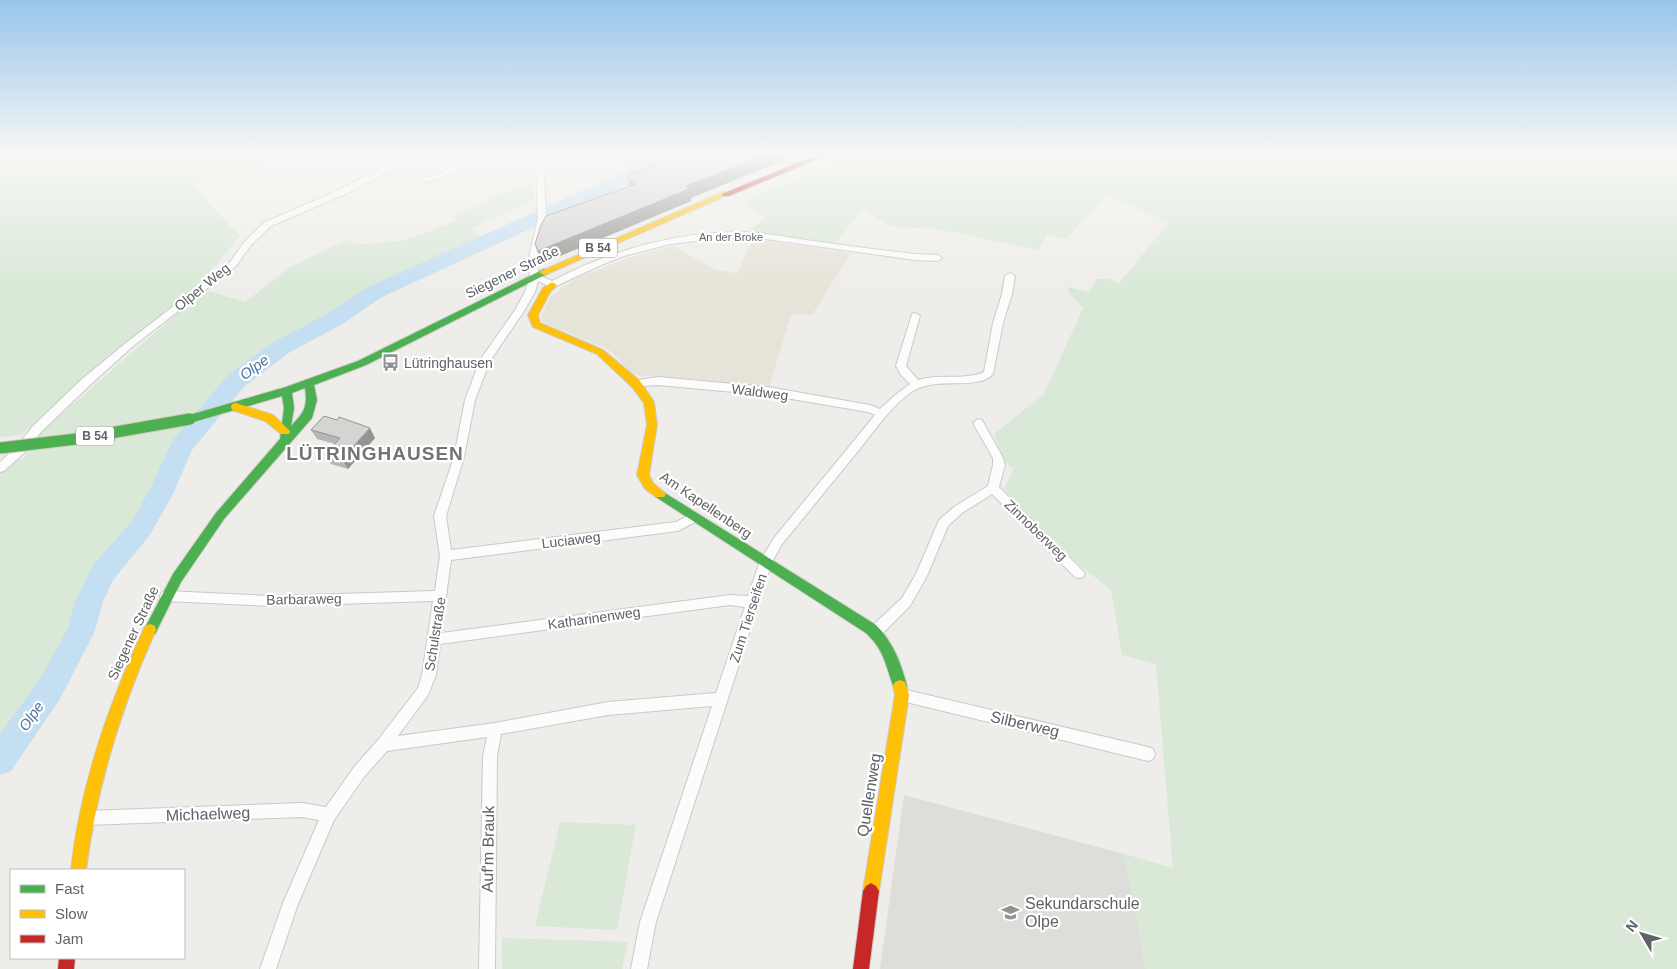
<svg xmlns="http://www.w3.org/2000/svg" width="1677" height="969" viewBox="0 0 1677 969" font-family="Helvetica,sans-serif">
  <rect width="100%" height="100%" fill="#eeede9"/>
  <!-- commercial -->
  <path fill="#e6e3d8" d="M753,239L851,253L812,315L791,314L769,387L663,376H642L630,372L613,353L603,347L546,324L541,318L551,296L579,277L628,258L673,246L716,270L737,273Z"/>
  <!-- education -->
  <path fill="#dfddd9" d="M904,795L1124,854L1146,969H880Z"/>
  <!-- green -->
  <g fill="#d9e8d7">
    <path d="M0,155H288L191,185L240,236L197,287L112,354L21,435L0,437Z"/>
    <path d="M622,155H672L636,171Z"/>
    <path d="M857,155L907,164L922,155H1322L1311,163L1326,155H1677V969H1146L1124,854L1173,868L1156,664L1122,655L1111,590L1077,563L1004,489L1014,469L1005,462L994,434L1044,394L1083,308L1069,293L1068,287L1088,292L1097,279H1107L1119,283L1169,223L1108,195L1077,226L1067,239L1047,234L1038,250L938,229L892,227L863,209L834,244L748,232L766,217L741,202Z"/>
    <path d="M532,185L535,200L471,228L484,239L365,293L332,317L280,344L232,379L177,446L154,495L138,523L101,570L84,595L75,631L47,679L0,742V461L23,459L43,430L204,290L245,302L291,267L348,239L354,245L406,240L457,221L454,215L488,202L492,197Z"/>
    <path d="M560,822L636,825L617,930L535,926Z"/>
    <path d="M502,938L628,942L622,969H502Z"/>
  </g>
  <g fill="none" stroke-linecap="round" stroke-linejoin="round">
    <!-- stream -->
    <path stroke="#c4dff2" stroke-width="4" d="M625,155L636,172"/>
    <!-- river -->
    <path fill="#c4dff2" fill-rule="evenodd" d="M661,155H685L682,159L382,297L341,325L290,352L244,387L192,450L173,494L150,535L113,580L103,602L94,633L60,699L11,771L0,775V734L40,679L67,630L75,602L93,565L132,521L149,491L173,440L228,375L274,342L325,315L368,287Z"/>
    <defs>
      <g id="street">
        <path d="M365,155H378L355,162L351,160Z"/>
        <path d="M424,155H438L399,166L343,195L271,226L251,245L236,266L132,347L90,385L41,432L24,453L4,471L0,472V462L16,447L33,426L82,379L126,343L230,262L245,241L265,222L337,191L393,162Z"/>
        <path d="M535,155H543L546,218L536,262L539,275L552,281C611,250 678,231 745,232C766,233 786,237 806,240C842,245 879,250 915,254L938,255L942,258L938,261L915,260L766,239L720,238L670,244L624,256L601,265L552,288L538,281L535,292L524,311L490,361L475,400L464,457L446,516L451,550L676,522L693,513L697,515L699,518L697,521L678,531L451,560L441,633L730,595L748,596L760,561L774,538L875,415L868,412L768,395L658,385L632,387L631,384L632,381L658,377L768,387L870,405L880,409L894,396L910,384L901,375L896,366L912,314L915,313L920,316L906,366L918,380C940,373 963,381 984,372L993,323L1002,294L1005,276L1010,273L1015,276L1012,294L1003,323L993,374C979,391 937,376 913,391C891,406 876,429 859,450C833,481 808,513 782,544L772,562L656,922L647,969H631L640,922L712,706L608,715L501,734L497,756L495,969H479L483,756L487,737L387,751L364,777L334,820L298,904L276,969H260L283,903L319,820L302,817L87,825L82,823L80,818L82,813L87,811L302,803L326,807L354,767L378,740L418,688L422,675L433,601L272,606L166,601L162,600L160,596L162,592L166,591L272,596L435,591L440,556L434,516L454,457L465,400L480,360L515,310L525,292L530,276L528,262L538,218L536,166L485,161L428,182L421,180L469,160L485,157L535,161ZM730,605L745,607L716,693L608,702L495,723L398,736L428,695L436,675L440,644Z"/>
        <path d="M978,419L982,420L1003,458L1005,465L999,487L1085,573L1083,577L1079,578L1075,577L992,494L962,513L948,526L927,576L910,606L880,636L875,638L870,636L869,632L870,628L902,598L916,574L939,520L954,507L988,486L993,465V458L973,423Z"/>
        <path d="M902,689L1148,747L1153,749L1155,754L1153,759L1148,761L902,701L897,699L895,695L897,691Z"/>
      </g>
      <g id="fast">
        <path d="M544,269L549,272L547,274L366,365L314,385L317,400L312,418L224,519L181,582L155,634L150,636L145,634L144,630L173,574L216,513L280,439L284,408L282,396L190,423L185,419L186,416L286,387L358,361ZM305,388C308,407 304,413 291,426L294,408L292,393Z"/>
        <path d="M660,490L876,625C893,642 901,663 907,686L905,690L900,692L895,690C885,667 887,653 866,633L656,497L654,494L656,491Z"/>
      </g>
      <g id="slow">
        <path d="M723,192H729L730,194L547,274L544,275L539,272Z"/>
        <path d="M552,282L557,285L550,292L538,315L540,323L603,350L640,381L654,402L657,425L649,475L653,483L666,494L664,497H656L645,489L637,475L647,425L644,403L632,387L597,354L533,327L528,315L543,288Z"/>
        <path d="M236,403L273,415L290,431L289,434H281L265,421L232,410L231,407L232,404Z"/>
        <path d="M150,624L155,626L156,630C121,707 97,786 86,870H71C80,785 109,703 145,626Z"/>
        <path d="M900,680L905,682L909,695L879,891L876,896L871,899L866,896L863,891L895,695L893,686L895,682Z"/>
      </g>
      <g id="jam">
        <path d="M816,155H827L729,196H723L722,194Z"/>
        <path d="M871,883L876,886L879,891L869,969H853L863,891L866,886Z"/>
        <path d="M59,958H75L74,969H58Z"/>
      </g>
    </defs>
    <!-- street casing -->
    <use href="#street" stroke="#c9c9c9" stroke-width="2"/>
    <!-- fast casing -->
    <use href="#fast" stroke="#cbcbca" stroke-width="2"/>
    <!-- slow casing -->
    <use href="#slow" stroke="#cbcbca" stroke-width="2"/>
    <!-- jam casing -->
    <use href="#jam" stroke="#cbcbca" stroke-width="2"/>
    <!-- street -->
    <use href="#street" fill="#fcfcfc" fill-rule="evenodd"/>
    <!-- fast -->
    <use href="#fast" fill="#4caf50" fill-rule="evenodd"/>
    <!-- slow -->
    <use href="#slow" fill="#ffc107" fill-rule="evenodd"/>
    <!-- jam -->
    <use href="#jam" fill="#c62828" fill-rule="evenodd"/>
    <defs>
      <path id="fast-bridge" d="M0,448L76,439L190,419"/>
    </defs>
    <!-- fast-bridge casing -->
    <use href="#fast-bridge" stroke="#d2cbba" stroke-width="13" stroke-linecap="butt"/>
    <!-- fast-bridge -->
    <use href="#fast-bridge" stroke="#4caf50" stroke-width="11"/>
  </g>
  <!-- wall -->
  <g fill="#b7b6b5">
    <path d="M651,161L691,198V201L541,264L535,244L629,187L627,176L652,166Z"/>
    <path d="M311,430L375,438L348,469L331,464L325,455L335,444L317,439Z"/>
  </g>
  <!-- shaded-wall -->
  <g fill="#959493">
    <path d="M765,155H796L691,198V201L541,264L538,251L686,186Z"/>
    <path d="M370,428L375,438L348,469L342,459Z"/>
  </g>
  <!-- building -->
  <g fill="#d5d4d2" stroke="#959493">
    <path d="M667,155H765L686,186L689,189L538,251L535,244L541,225L546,216L636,184L627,176L656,165L651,161Z"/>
    <path d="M324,416L337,420L339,417L370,428L342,459L325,455L340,438L311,430Z"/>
  </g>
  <!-- sky -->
  <linearGradient id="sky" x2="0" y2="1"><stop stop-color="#99c5ec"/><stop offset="0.53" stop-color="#f7f7f5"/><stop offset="1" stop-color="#f7f7f5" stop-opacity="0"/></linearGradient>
  <rect width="1677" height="291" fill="url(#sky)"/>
  <!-- icons -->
  <defs>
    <symbol id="bus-bare" viewBox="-9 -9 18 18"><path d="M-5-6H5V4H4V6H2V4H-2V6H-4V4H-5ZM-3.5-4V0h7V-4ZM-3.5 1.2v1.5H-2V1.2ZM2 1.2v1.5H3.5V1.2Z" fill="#919394" stroke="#fff" stroke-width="2.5" paint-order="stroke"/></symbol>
    <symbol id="school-bare" viewBox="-9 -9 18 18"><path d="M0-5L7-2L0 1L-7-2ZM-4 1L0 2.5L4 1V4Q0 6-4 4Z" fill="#919394" stroke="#fff" stroke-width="2.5" paint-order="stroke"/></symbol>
  </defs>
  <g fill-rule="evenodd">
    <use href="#bus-bare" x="378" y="350" width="25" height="25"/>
    <use href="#school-bare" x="998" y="900" width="25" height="25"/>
  </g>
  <g text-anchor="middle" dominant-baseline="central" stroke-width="4.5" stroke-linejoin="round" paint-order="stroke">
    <!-- far-street labels -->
    <g font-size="11" fill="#5f6266" stroke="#fff">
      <text x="731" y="237">An der Broke</text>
    </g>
    <!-- shield labels -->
    <g fill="#fff" stroke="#8f9194" stroke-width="1">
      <rect x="579" y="238.5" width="38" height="19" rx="4"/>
      <rect x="76" y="426.5" width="38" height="19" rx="4"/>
    </g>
    <g font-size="12" font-weight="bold" fill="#5f6266">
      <text x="598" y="248">B 54</text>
      <text x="95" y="436">B 54</text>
    </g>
    <!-- street labels -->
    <g font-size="14" fill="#5f6266" stroke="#fff">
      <text transform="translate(512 272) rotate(-26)">Siegener Straße</text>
      <text transform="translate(202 287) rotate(-39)">Olper Weg</text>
      <text transform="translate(760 392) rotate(7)">Waldweg</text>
      <text transform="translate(706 505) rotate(34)">Am Kapellenberg</text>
      <text transform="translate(1036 530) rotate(44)">Zinnoberweg</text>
      <text transform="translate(571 540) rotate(-7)">Luciaweg</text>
      <text transform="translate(304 599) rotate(-1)">Barbaraweg</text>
      <text transform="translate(594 618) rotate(-8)">Katharinenweg</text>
      <text transform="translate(748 618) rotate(-72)">Zum Tierseifen</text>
      <text transform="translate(133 633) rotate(-65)">Siegener Straße</text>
      <text transform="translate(435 634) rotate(-81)">Schulstraße</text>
    </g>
    <!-- poi labels -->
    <g font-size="14" fill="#5f6266" stroke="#fff" text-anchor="start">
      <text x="404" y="363">Lütringhausen</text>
    </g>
    <!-- water labels -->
    <g font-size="15" font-style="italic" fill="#4c759e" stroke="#fff">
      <text transform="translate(254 367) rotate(-36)">Olpe</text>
      <text transform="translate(31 716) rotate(-55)">Olpe</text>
    </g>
    <!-- near-street labels -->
    <g font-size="16" fill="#5f6266" stroke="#fff">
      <text transform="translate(1025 724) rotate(13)">Silberweg</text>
      <text transform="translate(869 795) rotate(-81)">Quellenweg</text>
      <text transform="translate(208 814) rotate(-2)">Michaelweg</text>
      <text transform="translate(488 849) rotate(-89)">Auf'm Brauk</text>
    </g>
    <!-- near-poi labels -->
    <g font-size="16" fill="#5f6266" stroke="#fff" text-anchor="start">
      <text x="1025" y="903">Sekundarschule<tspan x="1025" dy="18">Olpe</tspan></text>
    </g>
    <!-- district labels -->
    <g font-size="19" font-weight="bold" letter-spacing="1" fill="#707478" stroke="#fff">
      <text x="375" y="453">LÜTRINGHAUSEN</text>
    </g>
  </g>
  <!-- legend -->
  <rect x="10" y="869" width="175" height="90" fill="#ffffff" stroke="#bfc0c2"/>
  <rect x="20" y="885" width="25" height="8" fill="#4caf50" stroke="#bfc0c2"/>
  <text x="55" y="894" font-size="15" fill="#5f6266">Fast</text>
  <rect x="20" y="910" width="25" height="8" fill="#ffc107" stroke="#bfc0c2"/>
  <text x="55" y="919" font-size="15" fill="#5f6266">Slow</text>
  <rect x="20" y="935" width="25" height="8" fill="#c62828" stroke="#bfc0c2"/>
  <text x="55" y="944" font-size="15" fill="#5f6266">Jam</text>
  <!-- north arrow -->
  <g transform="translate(1642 934) rotate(308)" stroke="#ffffff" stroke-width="4" paint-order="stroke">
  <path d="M0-4L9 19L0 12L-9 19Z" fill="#5f6266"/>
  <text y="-8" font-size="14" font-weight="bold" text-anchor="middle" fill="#5f6266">N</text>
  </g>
</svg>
